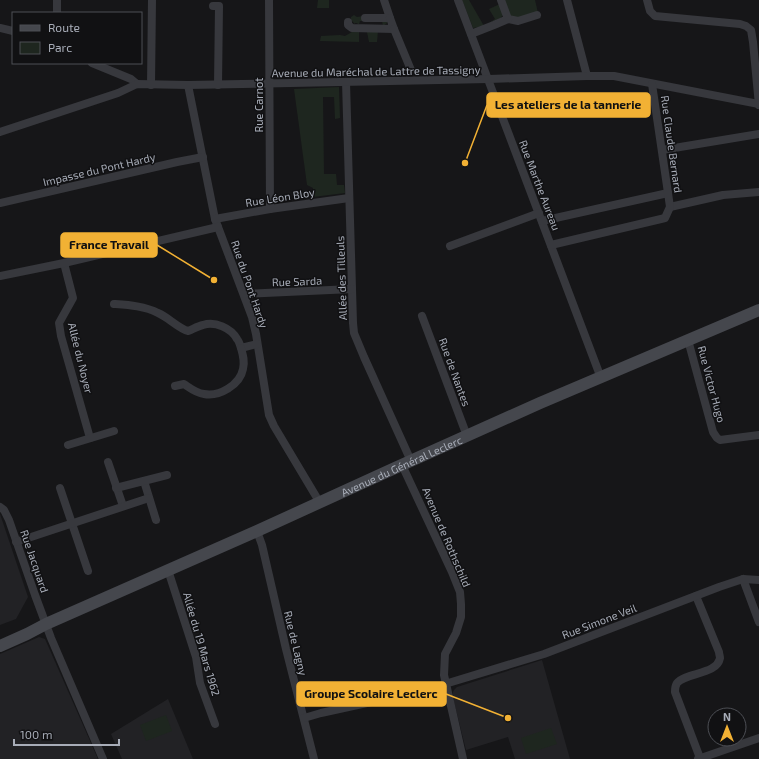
<svg xmlns="http://www.w3.org/2000/svg" width="759" height="759" viewBox="0 0 759 759" font-family="'Exo 2',sans-serif">
  <rect width="100%" height="100%" fill="#161618"/>
  <!-- built -->
  <g fill="#222225">
    <path d="M0,514L28,597L16,619L0,625Z"/>
    <path d="M39,637L45,639L98,759H0V654Z"/>
    <path d="M542,660L570,759H515L508,737L466,750L453,698V692L454,690L457,687Z"/>
    <path d="M168,699L193,759H122L111,734Z"/>
  </g>
  <!-- green -->
  <g fill="#1e261f">
    <path d="M318,0H329V8H317Z"/>
    <path d="M462,0H469L484,26L473,28Z"/>
    <path d="M502,0H535L538,13L514,19L510,15Z"/>
    <path d="M500,4L503,14L501,18L489,23L495,19L489,9Z"/>
    <path d="M354,15L357,17L363,16L387,20V23L383,26L382,21H360L359,24H358L357,23H355V24L351,20V17Z"/>
    <path d="M378,31L377,42H369L367,32Z"/>
    <path d="M352,32H359V42L320,41L321,36L340,35L345,36Z"/>
    <path d="M339,87L340,118L335,119L334,97H323L324,174H336L337,185H344L345,193L313,197V188L307,185L294,89Z"/>
    <path d="M166,715L172,731L146,741L140,725Z"/>
    <path d="M551,728L557,744L526,754L521,738Z"/>
  </g>
  <g fill="none" stroke-linecap="round" stroke-linejoin="round">
    <!-- minor -->
    <g stroke="#37383d" stroke-width="8">
      <path d="M269,0L270,209"/>
      <path d="M458,0L601,378"/>
      <path d="M567,0L587,76"/>
      <path d="M647,0L650,11L655,16L740,24L746,26L751,30L753,42L759,105"/>
      <path d="M213,6H219L218,85"/>
      <path d="M57,13V0"/>
      <path d="M365,18H390L384,0"/>
      <path d="M508,19L518,21L537,15"/>
      <path d="M348,22V25L352,28L394,29L390,18"/>
      <path d="M0,28L13,31"/>
      <path d="M394,29L411,70"/>
      <path d="M471,34L494,25L508,19L501,0"/>
      <path d="M92,63L131,79L137,84"/>
      <path d="M346,82L353,323L354,333L364,357L411,461"/>
      <path d="M151,85L152,0"/>
      <path d="M188,85L215,219L252,317L256,334L269,415L274,426L320,503"/>
      <path d="M0,132L118,93L137,84L188,85L489,79L587,76H614L759,104"/>
      <path d="M662,150L759,134"/>
      <path d="M0,203L177,162L203,157"/>
      <path d="M670,207L723,195L759,192"/>
      <path d="M215,219L270,209L349,198"/>
      <path d="M542,221L668,193"/>
      <path d="M551,245L661,219L665,218L670,207L668,193L652,84"/>
      <path d="M450,246L539,213"/>
      <path d="M64,263L73,298L59,323L61,336L90,438"/>
      <path d="M0,276L64,263L218,227"/>
      <path d="M244,294L352,289"/>
      <path d="M114,304C128,305 145,306 158,313C168,317 178,328 188,331C193,329 198,326 203,325C215,321 231,328 237,339C239,341 240,345 241,348L257,344"/>
      <path d="M422,316L467,436"/>
      <path d="M688,340L713,432L717,438L720,440L759,435"/>
      <path d="M175,386L184,384C190,388 196,393 204,394C219,397 240,385 243,369C245,362 243,355 241,348"/>
      <path d="M68,445L114,431"/>
      <path d="M108,462L123,506"/>
      <path d="M402,465L452,572L460,592L461,604V617L456,633L445,654L444,675L463,759"/>
      <path d="M144,481L156,520"/>
      <path d="M60,488L88,571"/>
      <path d="M116,488L167,475"/>
      <path d="M0,507L4,510L9,520L35,595L51,638L103,759"/>
      <path d="M257,531L262,545L286,649L314,759"/>
      <path d="M16,542L149,498"/>
      <path d="M168,570L196,657L200,683L215,724"/>
      <path d="M743,579L759,622"/>
      <path d="M696,596L719,652C719,654 720,656 720,658C717,675 686,672 677,683C675,686 675,689 675,692L700,758"/>
      <path d="M304,718L321,713L440,687L445,684L544,654L719,587L743,579L759,580"/>
      <path d="M698,759L759,738"/>
    </g>
    <!-- secondary -->
    <path stroke="#45474d" stroke-width="12" id="s1" d="M0,646L27,634L46,624L257,531L395,468L540,403L759,310"/>
  </g>
  <g text-anchor="middle" dominant-baseline="central" stroke-width="3" stroke-linejoin="round" paint-order="stroke">
    <!-- street labels -->
    <g font-size="11" fill="#a8adb8" stroke="#111113">
      <text transform="translate(376 71) rotate(-1)">Avenue du Maréchal de Lattre de Tassigny</text>
      <text transform="translate(258 105) rotate(-90)">Rue Carnot</text>
      <text transform="translate(672 144) rotate(82)">Rue Claude Bernard</text>
      <text transform="translate(99 169) rotate(-13)">Impasse du Pont Hardy</text>
      <text transform="translate(540 185) rotate(69)">Rue Marthe Aureau</text>
      <text transform="translate(280 197) rotate(-9)">Rue Léon Bloy</text>
      <text transform="translate(341 278) rotate(-92)">Allée des Tilleuls</text>
      <text transform="translate(297 281) rotate(-2)">Rue Sarda</text>
      <text transform="translate(250 284) rotate(71)">Rue du Pont Hardy</text>
      <text transform="translate(81 358) rotate(76)">Allée du Noyer</text>
      <text transform="translate(455 372) rotate(70)">Rue de Nantes</text>
      <text transform="translate(712 384) rotate(75)">Rue Victor Hugo</text>
      <text stroke="none"><textPath href="#s1" startOffset="440">Avenue du Général Leclerc</textPath></text>
      <text transform="translate(447 537) rotate(67)">Avenue de Rothschild</text>
      <text transform="translate(35 561) rotate(71)">Rue Jacquard</text>
      <text transform="translate(599 621) rotate(-21)">Rue Simone Veil</text>
      <text transform="translate(296 643) rotate(76)">Rue de Lagny</text>
      <text transform="translate(202 644) rotate(74)">Allée du 19 Mars 1962</text>
    </g>
  </g>
  <!-- callouts -->
  <path fill="none" stroke="#f2b134" stroke-width="1.5" d="M465 163L487 105M214 280L157 245M508 718L446 694"/>
  <g fill="#f2b134" stroke="#111113" stroke-width="1.5">
    <circle cx="465" cy="163" r="4"/>
    <circle cx="214" cy="280" r="4"/>
    <circle cx="508" cy="718" r="4"/>
  </g>
  <g fill="#f2b134" stroke="#f2b134" stroke-width="1.5">
    <rect x="487" y="93" width="163" height="24" rx="4"/>
    <rect x="61" y="233" width="96" height="24" rx="4"/>
    <rect x="297" y="682" width="149" height="24" rx="4"/>
  </g>
  <g font-size="12" text-anchor="middle" font-weight="bold" fill="#111">
    <text x="568" y="109">Les ateliers de la tannerie</text>
    <text x="109" y="249">France Travail</text>
    <text x="371" y="698">Groupe Scolaire Leclerc</text>
  </g>
  <!-- legend -->
  <rect x="12" y="12" width="130" height="52" fill="#111113" stroke="#4d4f55"/>
  <rect x="20" y="25" width="20" height="6" fill="#45474d" stroke="#4d4f55"/>
  <text x="48" y="32" font-size="12" fill="#a8adb8">Route</text>
  <rect x="20" y="42" width="20" height="12" fill="#1e261f" stroke="#4d4f55"/>
  <text x="48" y="52" font-size="12" fill="#a8adb8">Parc</text>
  <!-- north arrow -->
  <g transform="translate(727 727)"><circle r="19" fill="#111113" stroke="#4d4f55"/>
  <path d="M0-3L7 15L0 10L-7 15Z" fill="#f2b134"/>
  <text y="-6" font-size="11" font-weight="bold" text-anchor="middle" fill="#a8adb8">N</text>
  </g>
  <!-- scale -->
  <path d="M14 739v6h105v-6" fill="none" stroke="#a8adb8" stroke-width="2"/>
  <text x="20" y="739" font-size="12" fill="#a8adb8" stroke="#111113" stroke-width="3" paint-order="stroke">100 m</text>
</svg>
